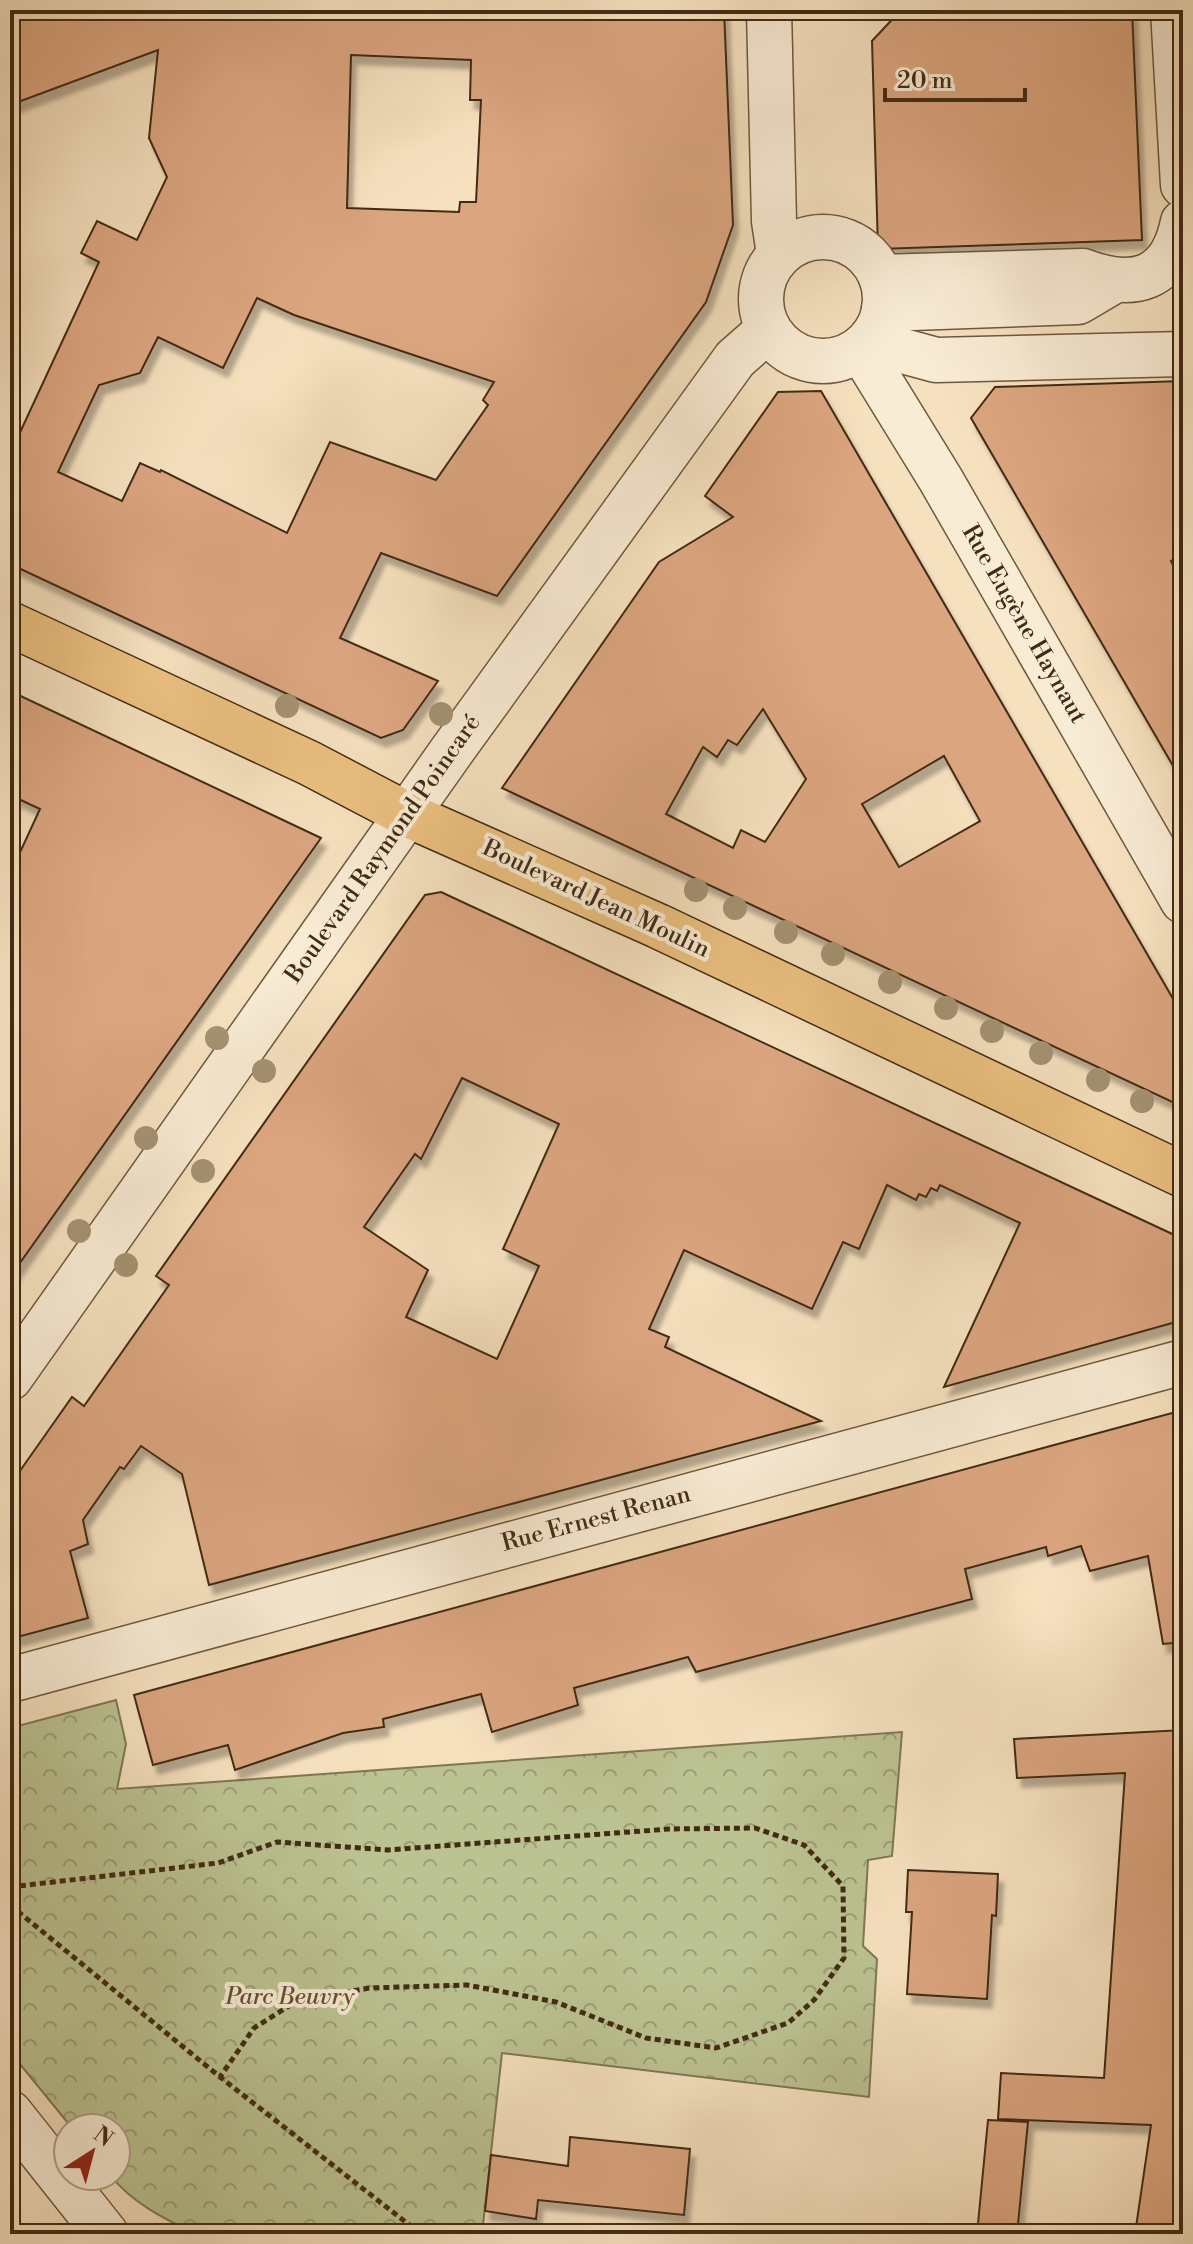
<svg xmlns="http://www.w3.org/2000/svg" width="1193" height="2244" viewBox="0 0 1193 2244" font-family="'Libre Bodoni',serif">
  <defs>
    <pattern id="park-crowns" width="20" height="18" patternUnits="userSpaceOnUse" patternTransform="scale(2)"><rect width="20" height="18" fill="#bcc392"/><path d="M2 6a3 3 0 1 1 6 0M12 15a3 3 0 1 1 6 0" fill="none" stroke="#9a9f76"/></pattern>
    <filter id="shadow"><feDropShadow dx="5" dy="9" stdDeviation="2" flood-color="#0004"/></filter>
  </defs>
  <rect width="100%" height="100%" fill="#f6e1bf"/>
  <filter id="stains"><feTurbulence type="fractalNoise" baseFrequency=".0025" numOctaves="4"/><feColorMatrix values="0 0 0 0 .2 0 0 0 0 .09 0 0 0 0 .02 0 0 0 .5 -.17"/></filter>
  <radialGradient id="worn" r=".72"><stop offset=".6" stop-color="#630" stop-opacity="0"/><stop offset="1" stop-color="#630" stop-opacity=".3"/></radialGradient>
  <!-- park -->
  <path fill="url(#park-crowns)" stroke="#7f7752" stroke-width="2" d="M116,1700L126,1744L117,1789L902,1732L892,1856L868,1860L863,1946L877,1959L869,2097L502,2053L482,2234H195C165,2219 132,2203 111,2176H116V2128H72L10,2052V1728Z"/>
  <!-- building -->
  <g fill="#dba57f" stroke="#422b13" stroke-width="2" fill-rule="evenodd" filter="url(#shadow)">
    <path d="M10,10H724L733,225L706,302L497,596L381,553L340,638L438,681L403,730L381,738L10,564V454L99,262L81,253L97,221L137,240L167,177L149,138L158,50L10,105ZM351,55L471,60L470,100H481L476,202H460L459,212L347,208ZM257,298L294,315L494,382L483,400L488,405L436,480L330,442L287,533L161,470L160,472L140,463L122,501L58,472L99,385L140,373L158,337L223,368Z"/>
    <path d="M901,10H1132L1142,240L878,249L872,41Z"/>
    <path d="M1183,381V555L1171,561L1183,585V783L971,418L995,387Z"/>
    <path d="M821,391L1183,1016V1107L502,788L659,562L733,517L705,496L778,392ZM763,709L806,779L765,842L741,830L733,848L666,814L703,747L717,757L728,740L737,745ZM944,756L980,821L899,867L862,804Z"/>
    <path d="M10,691L321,838L10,1277V874L40,809L10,795Z"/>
    <path d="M441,892L1183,1239V1320L944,1387L1020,1223L940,1185L937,1191L931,1188L926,1197L919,1194L916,1200L887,1185L859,1249L843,1242L812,1309L684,1250L649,1329L669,1337L665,1347L821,1421L209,1585L182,1474L141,1446L124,1469L120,1467L83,1520L88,1544L70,1551L88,1618L10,1639V1485L72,1397L84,1406L169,1285L156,1276L425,895ZM462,1078L559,1124L503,1249L539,1266L497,1359L406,1317L428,1270L364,1227L415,1154L421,1159Z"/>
    <path d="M1183,1410V1642L1163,1644L1148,1556L1090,1571L1081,1546L1048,1556L1046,1547L965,1569L972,1599L696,1672L688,1657L574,1688L578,1705L492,1732L481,1694L383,1719L384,1727L343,1733L235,1770L228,1745L153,1765L134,1695Z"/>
    <path d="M1183,1730V2234H1135L1151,2125L998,2119L1001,2073L1104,2078L1125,1773L1017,1778L1014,1739Z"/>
    <path d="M908,1870L998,1874L996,1916L992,1915L987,1999L907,1994L912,1912H906Z"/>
    <path d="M988,2120L1028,2122L1017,2234H977Z"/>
    <path d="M570,2137L690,2149L684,2215L538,2200L536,2219L485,2211L491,2155L568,2166Z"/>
  </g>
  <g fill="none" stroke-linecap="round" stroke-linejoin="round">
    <defs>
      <g id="minor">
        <path d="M769,10L774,221L779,254"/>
        <path d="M1173,10L1183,185"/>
        <circle cx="823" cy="299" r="62"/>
        <path d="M881,277L1083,271C1134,290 1171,281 1183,222"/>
        <path d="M884,309L1078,302L1112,282"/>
        <path d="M870,342L936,360L1183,354"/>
        <path d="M861,350L941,480L1183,901"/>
        <path d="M10,1378L451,752L735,359L768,330"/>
        <path d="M10,1680L1183,1362"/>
        <path d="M10,2113L106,2234"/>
      </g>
      <path id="major" d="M10,624L309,763L408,815L658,926L1183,1175"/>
    </defs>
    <!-- minor casing -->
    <use href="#minor" stroke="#6f583e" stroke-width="47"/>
    <!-- major casing -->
    <use href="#major" stroke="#422b13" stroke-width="47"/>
    <!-- path -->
    <g stroke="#422b13" stroke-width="5" stroke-dasharray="6 4" stroke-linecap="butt">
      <path d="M10,1887L218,1863L277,1842L388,1850L669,1829L755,1828L804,1845L843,1886L844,1958L814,2000L788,2023L716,2048L646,2038L556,2002L467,1985L369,1988L297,2001L254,2028L220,2077"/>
      <path d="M10,1905L220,2077L421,2234"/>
    </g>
    <!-- minor -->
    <use href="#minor" stroke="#f9ecd5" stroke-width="44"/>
    <!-- major -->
    <use href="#major" stroke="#ebc080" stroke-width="44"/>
  </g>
  <!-- trees -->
  <g fill="#a49272">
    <circle cx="287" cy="706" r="12"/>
    <circle cx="441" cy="714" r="12"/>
    <circle cx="696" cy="890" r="12"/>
    <circle cx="735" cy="908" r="12"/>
    <circle cx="786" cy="932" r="12"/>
    <circle cx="833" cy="954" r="12"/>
    <circle cx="890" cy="982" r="12"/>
    <circle cx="946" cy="1008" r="12"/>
    <circle cx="992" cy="1031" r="12"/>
    <circle cx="217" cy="1038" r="12"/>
    <circle cx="1041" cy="1053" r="12"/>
    <circle cx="264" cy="1071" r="12"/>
    <circle cx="1098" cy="1080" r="12"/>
    <circle cx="1142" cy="1101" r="12"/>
    <circle cx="146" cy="1138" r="12"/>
    <circle cx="203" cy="1171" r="12"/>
    <circle cx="79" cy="1231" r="12"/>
    <circle cx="126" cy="1265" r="12"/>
  </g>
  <g text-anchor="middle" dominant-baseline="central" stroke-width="8" stroke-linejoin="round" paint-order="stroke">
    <!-- street labels -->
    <g font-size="24" fill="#422b13" stroke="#f9ecd5">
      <text transform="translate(1024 624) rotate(60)">Rue Eugène Haynaut</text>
      <text transform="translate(383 849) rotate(-55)">Boulevard Raymond Poincaré</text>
      <text transform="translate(596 899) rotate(25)">Boulevard Jean Moulin</text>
      <text transform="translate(596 1519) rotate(-15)">Rue Ernest Renan</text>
    </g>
    <!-- park labels -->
    <g font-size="24" font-style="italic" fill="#605133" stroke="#f9ecd5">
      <text x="290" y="1997">Parc Beuvry</text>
    </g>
  </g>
  <!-- margin -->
  <rect width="1193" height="2244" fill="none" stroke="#f6e1bf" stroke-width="40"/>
  <rect x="12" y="12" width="1169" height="2220" fill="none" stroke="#422b13" stroke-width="4"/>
  <rect x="20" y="20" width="1153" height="2204" fill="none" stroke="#422b13" stroke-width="2"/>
  <!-- north arrow -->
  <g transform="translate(92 2152) rotate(36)"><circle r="38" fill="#f9ecd5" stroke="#b09f87" stroke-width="2"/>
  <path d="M0-6L14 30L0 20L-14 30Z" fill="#8f2418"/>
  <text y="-12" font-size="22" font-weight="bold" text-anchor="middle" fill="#422b13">N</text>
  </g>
  <!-- scale -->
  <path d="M885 88v12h140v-12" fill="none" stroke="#422b13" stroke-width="4"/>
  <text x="897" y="88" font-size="24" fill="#422b13" stroke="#f9ecd5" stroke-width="6" paint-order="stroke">20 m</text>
  <rect width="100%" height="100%" filter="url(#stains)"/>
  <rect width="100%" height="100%" fill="url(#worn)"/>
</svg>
